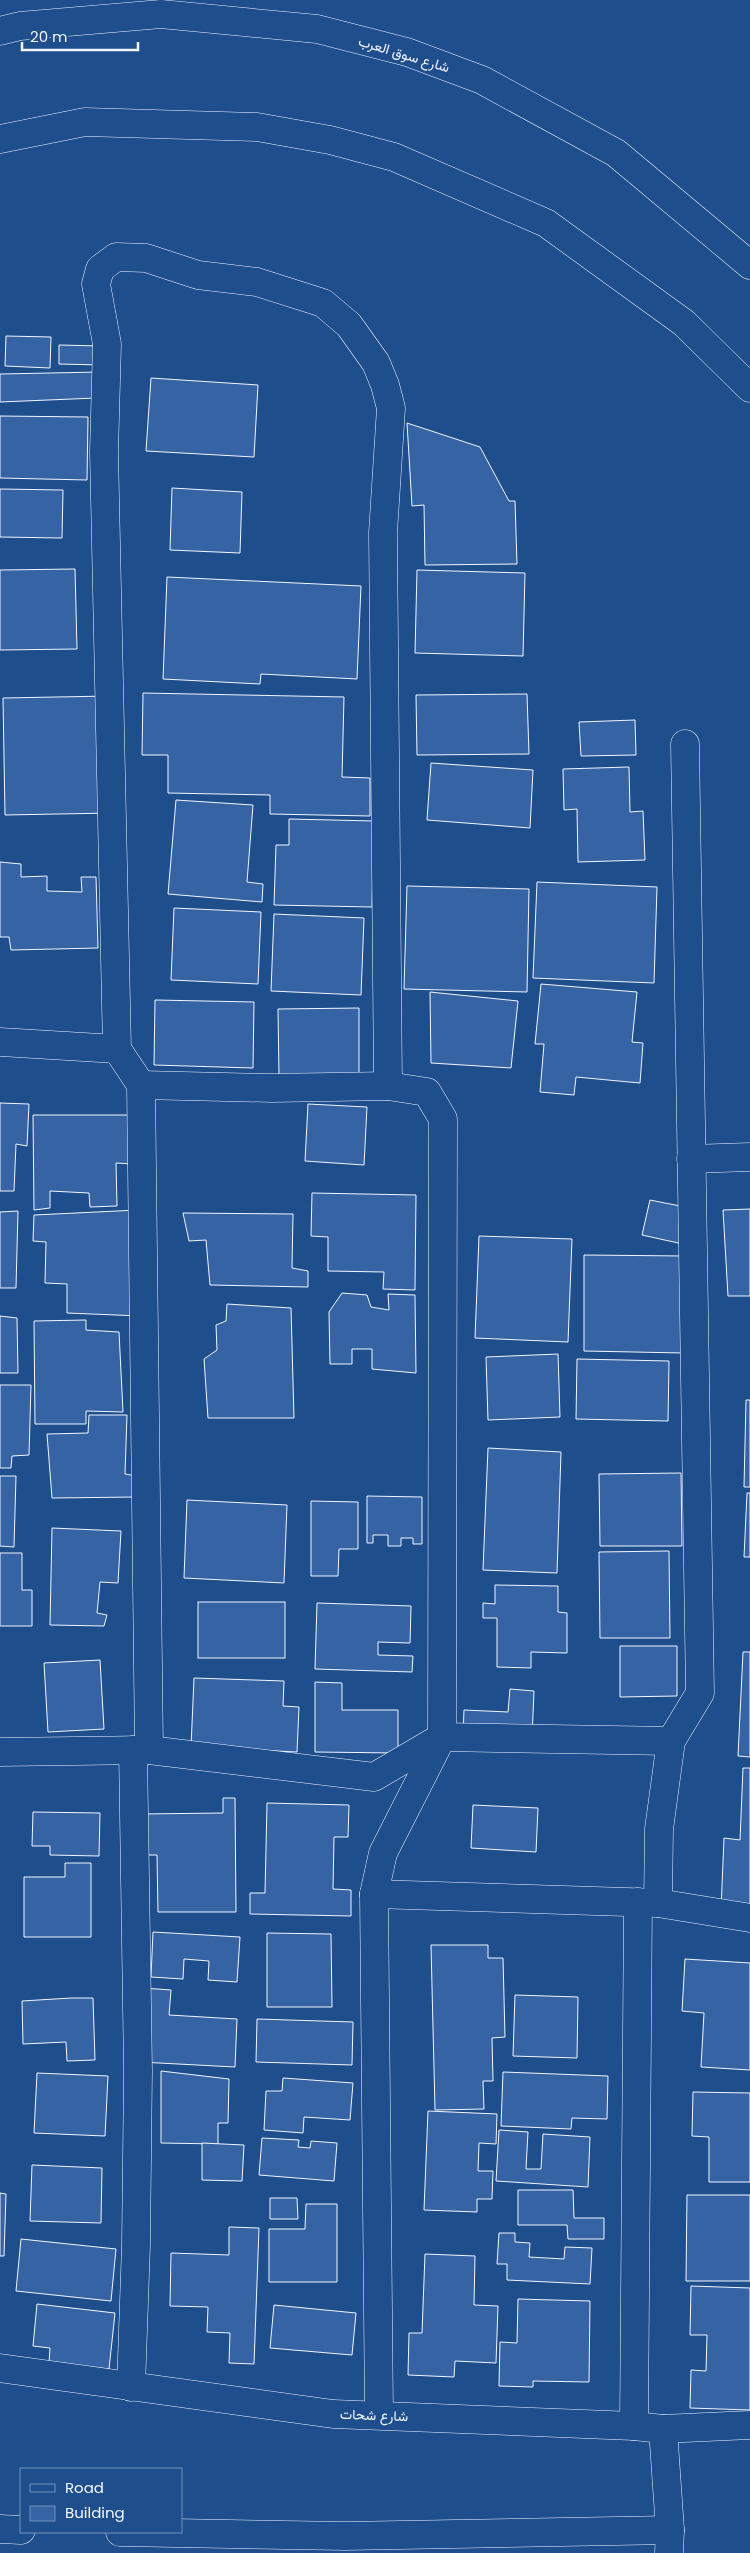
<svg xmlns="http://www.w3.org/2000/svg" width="750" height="2553" viewBox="0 0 750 2553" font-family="Poppins,Vazirmatn,sans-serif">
  <rect width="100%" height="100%" fill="#1f4e8c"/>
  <!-- building -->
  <g fill="#3563a3" stroke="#f2f6ff">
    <path d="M6,336L51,337L50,368L5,366Z"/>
    <path d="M59,345L101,346V365L59,364Z"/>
    <path d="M99,372L96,398L0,402V374Z"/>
    <path d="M151,378L258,385L254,457L146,451Z"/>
    <path d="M0,416L88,417L87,480L0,478Z"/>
    <path d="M407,423L480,447L509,501H515L517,564L425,565L424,505L412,506Z"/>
    <path d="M172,488L242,492L240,553L170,550Z"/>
    <path d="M0,489L63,490L62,538L0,537Z"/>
    <path d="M75,569L77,649L0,650V570Z"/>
    <path d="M417,570L525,573L523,656L415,653Z"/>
    <path d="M167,577L361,586L357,679L261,674L260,684L163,679Z"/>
    <path d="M143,693L344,697L342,777L370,778V816L270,814V795L168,793V755H142Z"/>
    <path d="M527,694L529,754L417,755L416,695Z"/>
    <path d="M109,696L112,813L5,815L3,698Z"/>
    <path d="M635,720L636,755L581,756L579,722Z"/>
    <path d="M431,763L533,770L530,828L427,820Z"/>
    <path d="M629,767L630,812L643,811L645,860L578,862L577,809L564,810L563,769Z"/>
    <path d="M176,800L253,805L247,882L263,884L262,902L168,894Z"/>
    <path d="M289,819L374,821L372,907L274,905L276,845H289Z"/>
    <path d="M0,862L21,864V877L47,876V891L82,892L81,877H96L98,948L11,950L9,937H0Z"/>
    <path d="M537,882L657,887L654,983L533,978Z"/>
    <path d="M407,886L529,889L527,992L404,989Z"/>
    <path d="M174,908L261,912L258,984L171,980Z"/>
    <path d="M274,914L364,918L361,995L271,991Z"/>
    <path d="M541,984L637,992L632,1042L643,1043L640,1083L576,1077L574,1095L540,1092L544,1044H535Z"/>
    <path d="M430,992L518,1001L511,1068L431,1063Z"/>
    <path d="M155,1000L254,1002L253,1068L154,1065Z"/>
    <path d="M359,1008V1075H279L278,1009Z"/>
    <path d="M0,1103L29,1104L27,1146L16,1144L14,1191H0Z"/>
    <path d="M308,1104L367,1107L364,1165L305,1161Z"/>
    <path d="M33,1115H132L133,1164L116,1163L117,1206L90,1207L89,1193L50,1191V1208L34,1210Z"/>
    <path d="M312,1193L416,1195L415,1290L383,1289L384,1272L328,1271V1237L311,1236Z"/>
    <path d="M650,1200L690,1208L683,1244L642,1235Z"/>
    <path d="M750,1209V1296H728L723,1210Z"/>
    <path d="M138,1210L141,1316L67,1313V1284L45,1283L46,1242L33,1241L34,1215Z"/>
    <path d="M18,1211L16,1288H0V1212Z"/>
    <path d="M183,1213L293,1214L292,1268L308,1271V1287L210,1285L206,1240L189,1241Z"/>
    <path d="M479,1236L572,1239L568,1342L475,1338Z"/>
    <path d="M584,1255L685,1256L684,1353L584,1351Z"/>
    <path d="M342,1293L367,1295L371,1307L389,1310L388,1294L415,1295L416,1373L372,1369V1349H352V1364H330L329,1312Z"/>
    <path d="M227,1304L291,1308L294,1418H208L204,1359L217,1350L216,1325L226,1321Z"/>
    <path d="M0,1316L17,1318L18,1373H0Z"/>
    <path d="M86,1320V1330L119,1332L123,1412L86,1411V1424H35L34,1321Z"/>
    <path d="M558,1354L560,1417L488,1420L486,1357Z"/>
    <path d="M577,1359L669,1361L668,1421L576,1419Z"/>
    <path d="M0,1385H31L29,1455L12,1456L11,1468H0Z"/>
    <path d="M746,1400H750V1487H744Z"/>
    <path d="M89,1415H127L125,1474L137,1476L136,1497L52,1498L47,1434L88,1433Z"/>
    <path d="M488,1448L561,1452L557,1573L483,1570Z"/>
    <path d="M681,1473L682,1546H600L599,1474Z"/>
    <path d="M0,1476H16L14,1547L0,1546Z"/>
    <path d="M747,1493H750V1557H744Z"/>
    <path d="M367,1496L422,1497V1544H413V1538H401V1546H388V1535H373V1543H367Z"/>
    <path d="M187,1500L287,1505L284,1583L184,1578Z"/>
    <path d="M311,1501L358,1502V1549H339L338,1576H311Z"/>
    <path d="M52,1528L121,1531L118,1583L100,1582L97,1613L107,1615L104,1626L50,1625Z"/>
    <path d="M669,1551L670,1638H600L599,1552Z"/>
    <path d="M0,1553H22V1590H32V1626H0Z"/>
    <path d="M495,1585L558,1586V1612L567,1613V1653L531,1652V1668L497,1667V1618H483V1603L495,1604Z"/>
    <rect x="198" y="1602" width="87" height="56"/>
    <path d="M317,1603L411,1606L410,1643L378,1642V1655L413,1656L412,1672L315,1669Z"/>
    <path d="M620,1646H677V1696L620,1697Z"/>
    <path d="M743,1652H750V1757L738,1756Z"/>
    <path d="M100,1660L104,1729L48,1732L44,1663Z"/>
    <path d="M194,1678L284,1681L283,1706L299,1707L297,1752L191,1747Z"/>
    <path d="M315,1682L342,1683V1710H398V1753L315,1752Z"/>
    <path d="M510,1689L534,1691L532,1738L463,1734L464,1710L508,1712Z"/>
    <path d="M743,1768H750V1911L721,1909L724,1838L740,1840Z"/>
    <path d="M223,1798H235L236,1912H158L157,1855H142V1814L223,1813Z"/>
    <path d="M267,1803L349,1805L348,1837H334L333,1889L351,1890V1916L250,1914V1893H265Z"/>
    <path d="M473,1805L538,1808L536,1852L471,1848Z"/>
    <path d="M33,1812L100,1813L99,1856L50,1855V1846H32Z"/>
    <path d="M65,1863H91V1937H24V1877H65Z"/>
    <path d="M153,1932L240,1937L237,1982L208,1980L209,1961L184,1959L183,1979L151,1977Z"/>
    <path d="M267,1933L331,1934L332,2007H267Z"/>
    <path d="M431,1945H488V1958H503L505,2037L492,2038L493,2081H483L484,2109L435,2110Z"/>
    <path d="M685,1959L750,1963V2070L701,2067L704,2013L682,2011Z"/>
    <path d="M143,1988L171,1990L169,2015L237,2019L235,2067L140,2062Z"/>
    <path d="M515,1995L578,1997L577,2058L513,2056Z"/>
    <path d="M71,1998H93L95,2060L67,2061L66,2042L23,2044L22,2001Z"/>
    <path d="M257,2019L353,2022L352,2065L256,2062Z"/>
    <path d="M161,2071L229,2079L228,2123H218V2144L161,2143Z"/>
    <path d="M503,2072L608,2076L607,2119L572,2118L571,2129L501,2126Z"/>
    <path d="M37,2073L108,2076L105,2136L34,2133Z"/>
    <path d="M283,2078L353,2083L350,2120L304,2117L303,2133L264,2130L266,2091H282Z"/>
    <path d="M693,2092L750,2093V2182H709V2137L692,2136Z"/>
    <path d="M428,2111L497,2114L496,2144L479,2143L478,2171H493L492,2199H477V2212L424,2210Z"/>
    <path d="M499,2130L528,2132L526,2169H541L543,2134L590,2137L588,2187L496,2181Z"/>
    <path d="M262,2138L299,2140L298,2147L310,2148L311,2141L337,2143L334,2181L259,2175Z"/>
    <path d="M202,2143L244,2145L242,2181L202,2180Z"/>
    <path d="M32,2165L102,2168L101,2223L30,2221Z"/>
    <path d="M518,2190H573L574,2218H604V2239H568L567,2225H518Z"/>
    <path d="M0,2193L6,2194L4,2256H0Z"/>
    <path d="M687,2195H750V2281H686Z"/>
    <path d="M270,2198H297L298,2219H270Z"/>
    <path d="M306,2204H337V2282H269V2229H305Z"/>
    <path d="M229,2227L259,2228L254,2364L229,2363L230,2333L207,2332L208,2307L170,2306L171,2253L229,2255Z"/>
    <path d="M499,2233H515V2242L530,2243L529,2257L564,2259L565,2247L592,2248L590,2284L507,2280V2264H497Z"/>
    <path d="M21,2239L116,2249L111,2301L16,2291Z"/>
    <path d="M425,2254L475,2256L474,2305L498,2306L496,2363L455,2361L454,2377L408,2375L409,2333H422Z"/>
    <path d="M691,2286L750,2288V2410L690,2408L691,2370L706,2371L707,2335H690Z"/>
    <path d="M518,2299L590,2301L589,2382L533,2381V2387L499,2386L500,2342L517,2343Z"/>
    <path d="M37,2304L115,2313L109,2369L49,2363L50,2348L33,2346Z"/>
    <path d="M274,2305L356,2313L352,2355L270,2348Z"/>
  </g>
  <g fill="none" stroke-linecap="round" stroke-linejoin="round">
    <defs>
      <g id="street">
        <path d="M0,1042L117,1049"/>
        <path d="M141,1085L272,1088L388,1086L427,1092L443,1119L442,1737L383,1853L374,1894L379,2415"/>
        <path d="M691,1159L750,1157"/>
        <path d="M149,1750L141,1085L117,1049L104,452L107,344L96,284L100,269L116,257L146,258L198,275L257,282L323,303L349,325L376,363L385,385L391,408L383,533L388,1086"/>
        <path d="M0,1752L149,1750L374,1777L442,1737L671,1741"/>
        <path d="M374,1894L658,1903L750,1918"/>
        <path d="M658,1903L659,1829L671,1741L700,1693L685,744"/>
        <path d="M0,2368L333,2414L634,2426L663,2429L750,2425"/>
        <path d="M131,2387L136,2245L138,2071L133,1750"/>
        <path d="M634,2426L638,1902"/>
        <path d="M663,2429L670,2530L669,2553"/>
        <path d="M0,2529L21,2530"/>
        <path d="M120,2532L345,2536L670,2530"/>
      </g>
      <g id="secondary">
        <path d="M0,31L20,26L161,14L317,29L407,52L482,80L616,153L750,265"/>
        <path d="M0,139L85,122L257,127L330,140L394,157L546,223L684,323L750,388"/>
      </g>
    </defs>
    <!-- street casing -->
    <use href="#street" stroke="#f2f6ff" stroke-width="29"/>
    <!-- secondary casing -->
    <use href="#secondary" stroke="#f2f6ff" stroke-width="29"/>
    <!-- street -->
    <use href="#street" stroke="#1f4e8c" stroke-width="28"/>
    <!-- secondary -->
    <use href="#secondary" stroke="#1f4e8c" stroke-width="28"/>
  </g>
  <g text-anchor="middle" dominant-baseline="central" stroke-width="4" stroke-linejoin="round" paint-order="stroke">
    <!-- street labels -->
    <g font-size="14" fill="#f2f6ff" stroke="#1f4e8c">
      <text transform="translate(404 54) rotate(17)">شارع سوق العرب</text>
      <text transform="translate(374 2415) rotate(2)">شارع شحات</text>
    </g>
  </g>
  <!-- legend -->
  <rect x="20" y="2468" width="162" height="65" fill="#1f4e8c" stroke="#7391ba"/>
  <rect x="30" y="2484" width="25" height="8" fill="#1f4e8c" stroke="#7391ba"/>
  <text x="65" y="2493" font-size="15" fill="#f2f6ff">Road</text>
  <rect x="30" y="2506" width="25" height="15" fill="#3563a3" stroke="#7391ba"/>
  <text x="65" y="2518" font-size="15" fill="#f2f6ff">Building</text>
  <!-- scale -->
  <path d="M22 42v8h116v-8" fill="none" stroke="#f2f6ff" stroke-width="2.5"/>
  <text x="30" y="42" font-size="15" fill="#f2f6ff" stroke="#1f4e8c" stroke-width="4" paint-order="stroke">20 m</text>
</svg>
